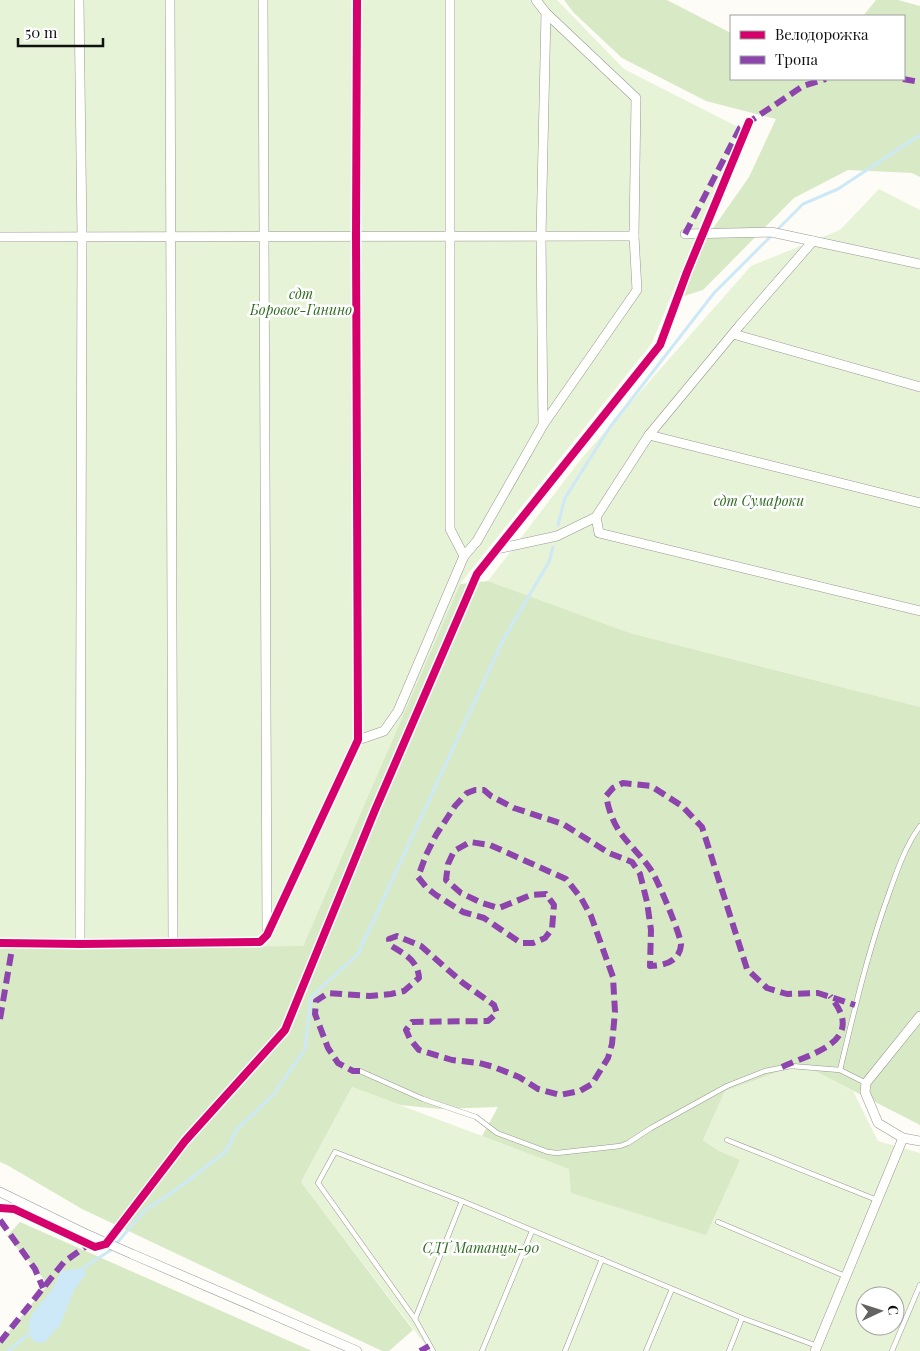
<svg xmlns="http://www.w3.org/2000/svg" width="920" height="1351" viewBox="0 0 920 1351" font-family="'Playfair Display',serif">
  <rect width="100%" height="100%" fill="#fdfcf7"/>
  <!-- green -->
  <g fill="#e7f3d7" fill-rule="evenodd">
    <path d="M0,0H557L624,69L740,128L652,343L460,584L303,946L0,947Z"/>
    <path d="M879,189L920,210V707L630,633L488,581L581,459L751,266L840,230Z"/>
    <path d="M801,1064L853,1091L878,1141L920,1153V1351H430L301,1182L352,1087L692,1215L719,1151L703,1140L725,1091ZM865,1296H895V1326H865Z"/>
  </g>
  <!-- forest -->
  <g fill="#d8eac5">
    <path d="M564,0H667L731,33V79H904V16H863L876,0H898L920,6V177L912,173L848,170L794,198L703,290L684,296L702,244L749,177L776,119L706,101L622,58L574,13Z"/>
    <path d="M488,581L630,633L920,707V1125L801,1064L725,1091L703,1140L719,1151L740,1160L706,1235L571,1193L569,1169L482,1136L498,1107L440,1109L400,1105L352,1087L301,1182L413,1330L389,1351H382L82,1209L7,1165L0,1162V947L303,946L460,584Z"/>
    <path d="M20,1222L312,1351H0V1342L48,1284L7,1236Z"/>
  </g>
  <!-- water -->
  <path fill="#cde8f7" d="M83,1268L86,1274L74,1290L60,1325L45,1342L35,1343C19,1320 37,1310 50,1292C55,1286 57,1278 61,1271Z"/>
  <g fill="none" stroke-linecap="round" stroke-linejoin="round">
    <!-- stream -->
    <g stroke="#cde8f7" stroke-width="3">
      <path d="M558,525L565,498L610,427L714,293L803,204L838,189L920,135"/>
      <path d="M83,1268L111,1250L144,1211L180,1187L226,1151L236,1130L273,1095L305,1049L311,997L358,954L504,638L549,562L553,547"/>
      <path d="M8,1351L29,1334"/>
    </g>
    <defs>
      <g id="service">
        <path d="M840,1070C854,1012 867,955 887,899C896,874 904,848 920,826"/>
        <path d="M360,1071L423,1099L476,1117L497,1133L548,1152L557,1153L620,1146L628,1143L651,1128L727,1086L765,1071L791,1066L840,1070L866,1083"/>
        <path d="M727,1140L877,1200"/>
        <path d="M718,1222L845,1276"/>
        <path d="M415,1319L462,1201"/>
        <path d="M433,1351L415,1319L318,1183L335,1152L462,1201L742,1318L817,1346"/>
        <path d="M482,1351L532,1231"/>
        <path d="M565,1351L602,1259"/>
        <path d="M646,1351L672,1289"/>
        <path d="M729,1351L742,1318"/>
        <path d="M892,1351L920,1285"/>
      </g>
      <g id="minor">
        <path d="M79,0L82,237L80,944"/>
        <path d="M170,0L173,942"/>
        <path d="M263,0L267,932"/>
        <path d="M450,0V529L464,556"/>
        <path d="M0,237L634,236"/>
        <path d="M813,241L920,264"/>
        <path d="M733,334L920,387"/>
        <path d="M543,425L541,236L546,13"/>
        <path d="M649,435L920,503"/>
        <path d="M596,517L599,533L920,611"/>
        <path d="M497,549L557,536L596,517L649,435L740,325L813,241L771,232L685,234"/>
        <path d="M358,740L384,731L398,711L464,556L477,541L543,425L637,290L634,236L636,98L546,13L536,0"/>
        <path d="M0,943L80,944L260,942L267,935L358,740L356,236L357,0"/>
        <path d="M920,1016L866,1083L865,1092L878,1123L903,1138L920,1141"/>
        <path d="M0,1192L84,1233"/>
        <path d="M0,1208L14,1209L95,1247L106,1244L185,1141L285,1030L375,810L477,574L660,345L687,272L749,122"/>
        <path d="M132,1254L357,1351"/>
        <path d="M815,1351L903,1138"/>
      </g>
    </defs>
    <!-- service casing -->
    <use href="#service" stroke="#979795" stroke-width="5.5"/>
    <!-- minor casing -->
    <use href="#minor" stroke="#979795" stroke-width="10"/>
    <!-- service -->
    <use href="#service" stroke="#fffffe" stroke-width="4.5"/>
    <!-- minor -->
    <use href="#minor" stroke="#fffffe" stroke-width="9"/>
    <defs>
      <path id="minor-bridge" d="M84,1233L132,1254"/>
    </defs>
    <!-- minor-bridge casing -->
    <use href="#minor-bridge" stroke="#979795" stroke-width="10" stroke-linecap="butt"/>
    <!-- minor-bridge -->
    <use href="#minor-bridge" stroke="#fffffe" stroke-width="9"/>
    <!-- quiet -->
    <g stroke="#8e44ad" stroke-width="6" stroke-dasharray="12 6" stroke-linecap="butt">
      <path d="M903,79L920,82"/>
      <path d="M685,234L740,128L803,86L826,79"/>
      <path d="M0,1019L13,943"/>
      <path d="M782,1067C815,1052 867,1041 830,996"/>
      <path d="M360,1071H353L338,1063L328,1048L315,1014L316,1001L328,993L370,996L391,994L404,991L419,978C418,960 404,954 390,945L389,939L397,936L421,946L463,983L494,1005L497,1013L488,1021L412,1022L406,1030L410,1039L419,1050L452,1060L479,1063L494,1067L519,1077L538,1089L560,1095L580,1091L592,1084L608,1058L612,1044L615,1012L613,977L591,916L581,898L566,879L490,845L470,842L454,851L448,864L446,880L461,893L482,903L499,908L531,895L546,894L554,905L552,929L545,938L533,943H521L484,918L463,912L436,895L427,888L418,877L426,855L436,835L455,806L467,793L475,790H484L491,796L514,808L563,824L609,853L632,862L640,874L647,902L651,930L650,966C664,966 680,961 681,945C682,938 657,878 651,870C643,858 631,847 622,835C613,823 609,811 606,796L613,788L623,783L651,786L682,806L702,827L747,969L767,988L787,994L818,993L855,1005"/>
      <path d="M0,1220L35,1269L43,1288"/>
      <path d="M0,1342L64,1262L89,1244"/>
      <path d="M420,1351L429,1346"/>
    </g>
    <defs>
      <g id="cycleway">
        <path d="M0,943L80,944L260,942L267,935L358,740L356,236L357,0"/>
        <path d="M0,1208L14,1209L95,1247L106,1244L185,1141L285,1030L375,810L477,574L660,345L687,272L749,122"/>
      </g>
    </defs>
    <!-- cycleway casing -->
    <use href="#cycleway" stroke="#fff" stroke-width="11"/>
    <!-- cycleway -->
    <use href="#cycleway" stroke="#d6006c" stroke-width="8"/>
  </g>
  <g text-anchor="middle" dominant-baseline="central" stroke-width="5" stroke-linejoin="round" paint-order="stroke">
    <!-- park labels -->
    <g font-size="14" font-style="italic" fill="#2f6b1f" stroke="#fff">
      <text x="301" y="293">сдт<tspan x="301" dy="16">Боровое-Ганино</tspan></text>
      <text x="759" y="500">сдт Сумароки</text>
      <text x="481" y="1247">СДТ Матанцы-90</text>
    </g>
  </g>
  <!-- legend -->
  <rect x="730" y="15" width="175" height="65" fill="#ffffff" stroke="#a0a0a0"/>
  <rect x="740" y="31" width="25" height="8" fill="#d6006c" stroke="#a0a0a0"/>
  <text x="775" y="40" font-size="15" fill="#111111">Велодорожка</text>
  <rect x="740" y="56" width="25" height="8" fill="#8e44ad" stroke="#a0a0a0"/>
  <text x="775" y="65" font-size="15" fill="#111111">Тропа</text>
  <!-- north arrow -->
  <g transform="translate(880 1311) rotate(86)"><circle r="24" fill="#ffffff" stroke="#a0a0a0"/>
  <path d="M0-4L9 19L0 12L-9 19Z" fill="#646362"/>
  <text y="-8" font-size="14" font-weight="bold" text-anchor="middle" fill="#111111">С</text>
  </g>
  <!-- scale -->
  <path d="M18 38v8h85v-8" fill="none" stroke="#111111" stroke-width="2.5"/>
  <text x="25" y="38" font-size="15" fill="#111111" stroke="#ffffff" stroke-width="4" paint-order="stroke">50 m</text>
</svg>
